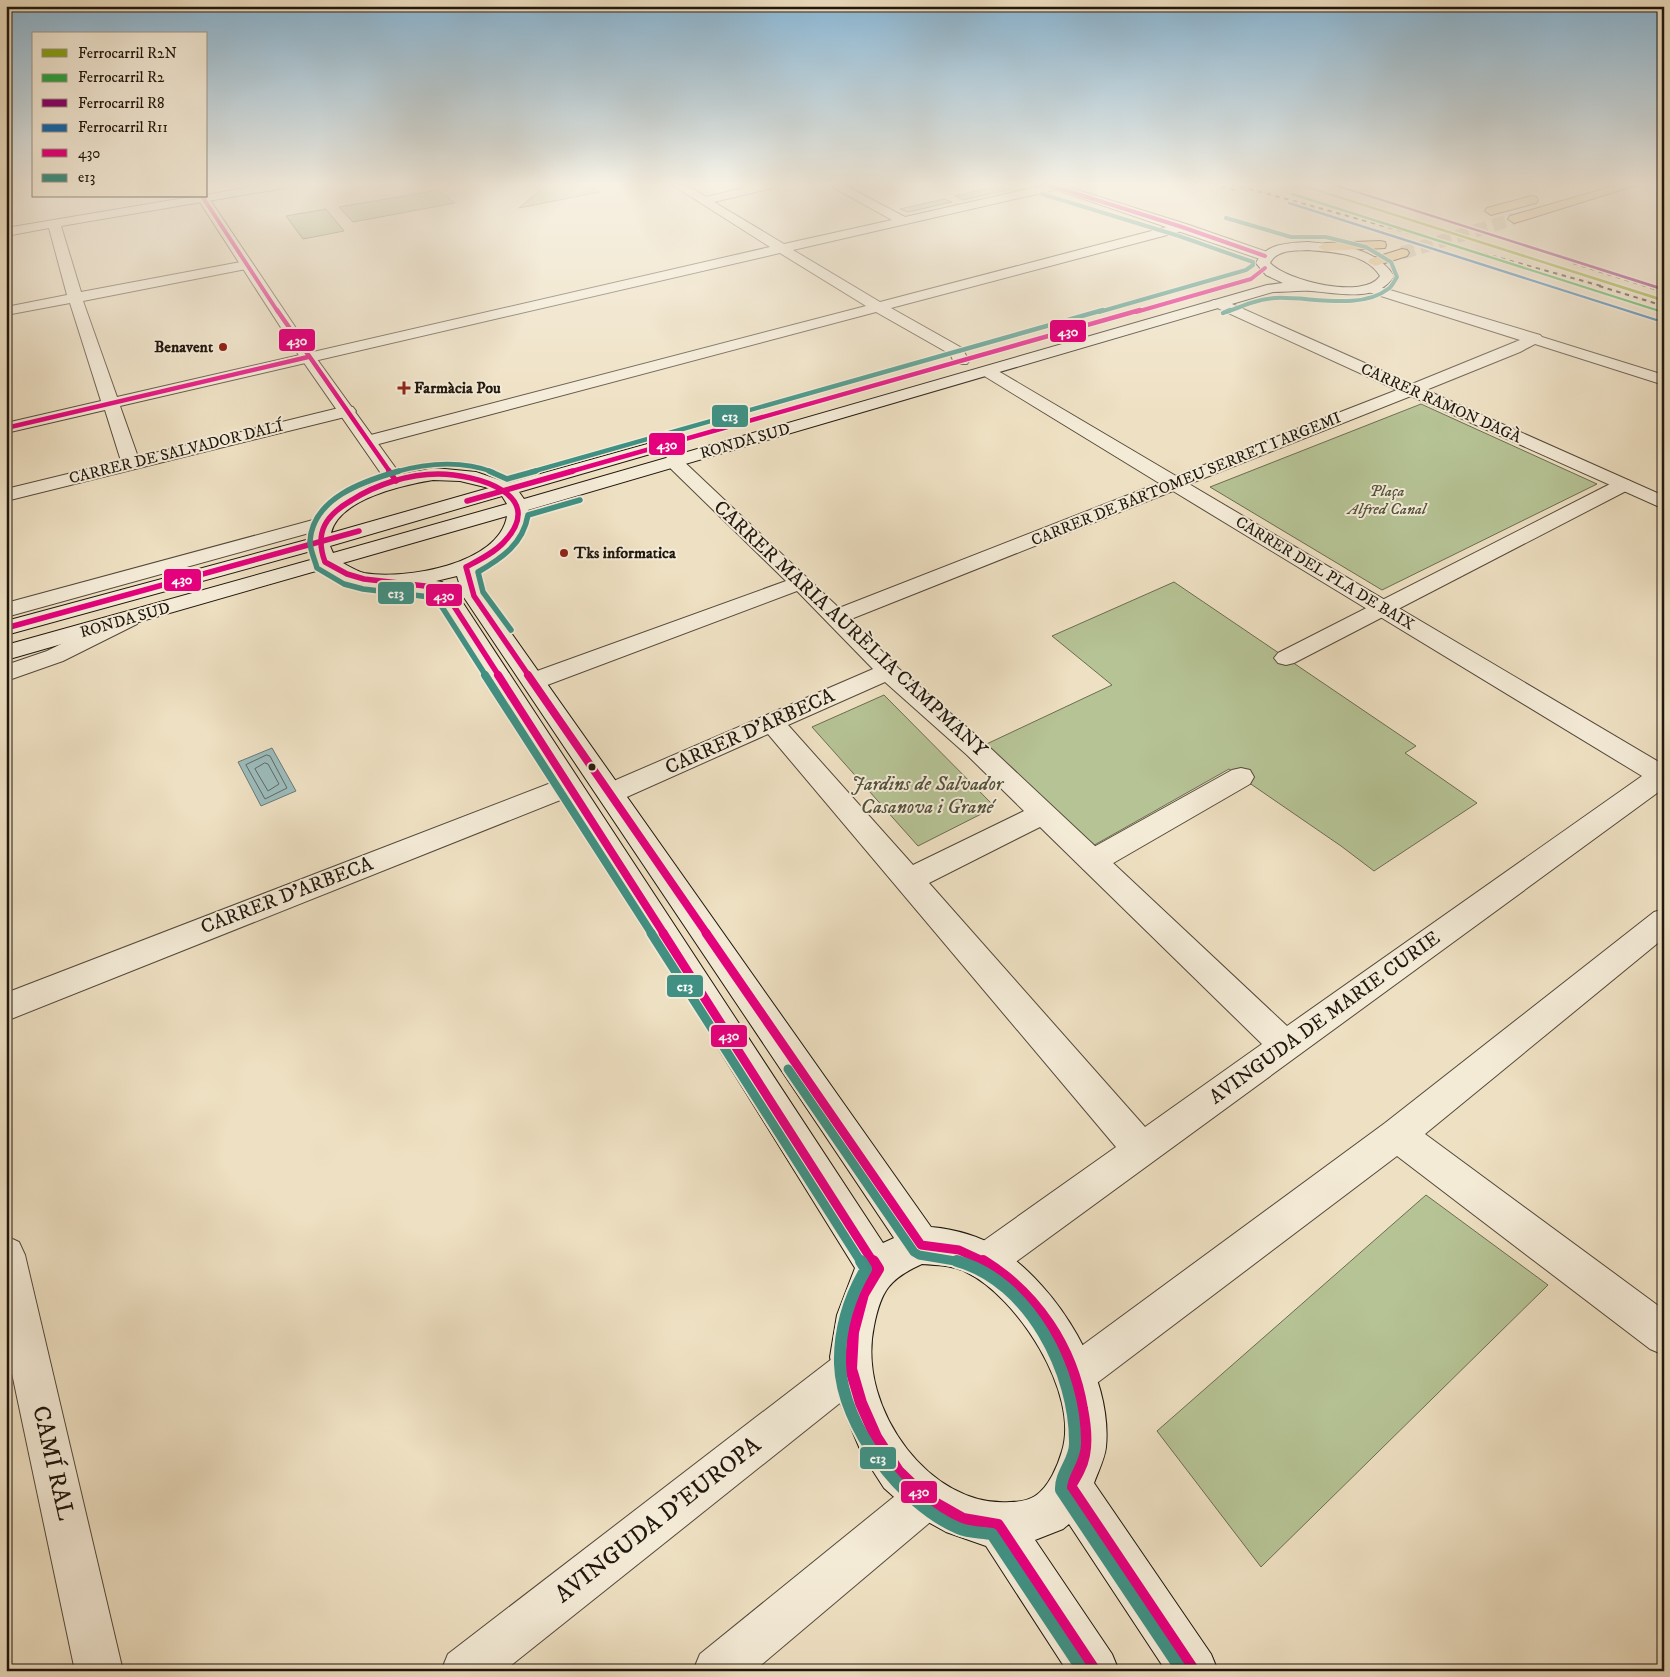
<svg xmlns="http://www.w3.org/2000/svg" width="1670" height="1677" viewBox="0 0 1670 1677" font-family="'IM FELL DW Pica',serif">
  <rect width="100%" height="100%" fill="#eee0c2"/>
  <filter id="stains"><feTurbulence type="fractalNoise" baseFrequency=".004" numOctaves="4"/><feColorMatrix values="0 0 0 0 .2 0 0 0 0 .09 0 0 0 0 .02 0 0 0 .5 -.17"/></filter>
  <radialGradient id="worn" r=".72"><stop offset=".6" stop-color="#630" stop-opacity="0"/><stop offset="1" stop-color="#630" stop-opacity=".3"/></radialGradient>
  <!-- green -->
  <g fill="#b6c395" stroke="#6b6d52">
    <path d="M548,184H587L599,192L519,208Z"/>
    <path d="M999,186L1007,190L963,200L955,196Z"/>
    <path d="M439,190L455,203L353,222L339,207Z"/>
    <path d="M944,199L952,202L908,212L900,209Z"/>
    <path d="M326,209L344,231L303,239L286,216Z"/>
    <path d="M1421,404L1597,484L1382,590L1210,487Z"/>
    <path d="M1174,582L1416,746L1405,753L1477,803L1374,871L1341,846L1229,769L1082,852L976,749L1112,685L1052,636Z"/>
    <path d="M884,695L995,807L918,846L812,727Z"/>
    <path d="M1426,1195L1548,1285L1261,1567L1157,1431Z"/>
  </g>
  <!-- water -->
  <path fill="#9cbbbb" stroke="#6a7976" d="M272,748L296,791L261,806L238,762Z"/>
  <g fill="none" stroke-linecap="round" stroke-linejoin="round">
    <!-- shore -->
    <g stroke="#5e6964" stroke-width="1">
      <path d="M267,755L270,756L287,788L265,799L246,765Z"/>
      <path d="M265,763L268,764L279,784L268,791L255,769Z"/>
    </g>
    <!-- trunk-tunnel -->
    <path stroke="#c5b89e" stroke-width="13" stroke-dasharray="13 6" stroke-linecap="butt" d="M1402,253L1514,219"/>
    <defs>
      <g id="pedestrian">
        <path d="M1623,479L1630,481L1632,485L1630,489L1294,663L1286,665L1278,663L1274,658L1278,653L1616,481Z"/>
        <path d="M1241,768L1250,770L1254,777L1250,784L1103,869L1093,872L1083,869L1079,861L1083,853L1232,770Z"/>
      </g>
      <g id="minor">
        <path d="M267,184H295L290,187L61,226L81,292L246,261L253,265L246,269L83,301L117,397L770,247L671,184H685L706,197L760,184H781L780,186L714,202L784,244L892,220L827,184H842L905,217L1050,184L1058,185L1060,187L1054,190L793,250L880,302L1182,223L1188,227L1186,230L891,308L962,348L969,361L967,364H955L950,354L876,312L375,445L369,446L363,445L360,441L363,437L866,306L780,253L120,406L138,457L347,406L353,407L356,411L353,415L6,501V489L121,461L105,410L6,433V423L101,401L70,303L6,315V307L67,295L49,228L6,236V228L196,196H206V195Z"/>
        <path d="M1370,284L1540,335L1542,337L1664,375V385L1535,344L1520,352L1426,390L1664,496V509L1411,396L1189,484L1664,765V788L998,1275L985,1281L972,1275L966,1262L972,1249L1116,1147L768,734L620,800L611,803L602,800L598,793L602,786L873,669L797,591L542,687L534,689L526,687L522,681L526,675L786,581L667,465L664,461L667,457L673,456L679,457L839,608L1159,483L981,374L979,371L981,368H993L1176,476L1397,390L1213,306L1211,303L1213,300H1223L1412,384L1520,340L1365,291L1363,288ZM1173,491L1642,776L1287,1026L985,743L898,668L851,619ZM885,682L967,755L1024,811L913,865L788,725ZM1040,827L1262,1044L1145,1127L929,883Z"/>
        <path d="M324,517L331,519L334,523L331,527L6,617V603Z"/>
        <path d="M129,612L137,614L140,619L137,624L63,661L6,681V665L47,651L121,614Z"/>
        <path d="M569,776L578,779L582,786L578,793L6,1021V993Z"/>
        <path d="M1664,909V938L1425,1134L1664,1310V1355L1650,1349L1397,1156L1089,1389L1075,1395L1061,1389L1055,1375L1061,1361L1385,1123L1654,912Z"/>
        <path d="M6,1236L19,1242L25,1255L123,1671H75L6,1345Z"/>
        <path d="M851,1349L865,1355L871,1369L865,1383L504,1671H441L448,1654L837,1355Z"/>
        <path d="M926,1476L941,1483L948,1498L941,1513L754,1671H693L700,1654L911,1483Z"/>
      </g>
      <g id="tertiary">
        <path d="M1040,184H1058L1186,224L1270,253L1272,256L1265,260L1260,259Z"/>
        <path d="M206,194L314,355L405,481L403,485L396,487L389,485L300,357L196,196H206Z"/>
      </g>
      <path id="secondary" d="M1308,242C1340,245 1375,247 1394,276C1378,303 1337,293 1312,291C1299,290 1285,292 1273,292L528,510C524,539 503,557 477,569L485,596L931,1227C954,1229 980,1236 1000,1249C1058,1287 1113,1375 1106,1447C1105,1458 1098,1472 1094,1483L1211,1654L1218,1671H1166L1069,1524L1063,1529L1035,1540L1112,1654L1119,1671H1067L986,1546L946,1532L912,1513L884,1488L862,1454L838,1397L830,1357L837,1315L855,1268L442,604L428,593L363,585L346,581L323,569L6,660V645L314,559L311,551L6,635V621L310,539L313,525L328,506L346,494L389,478L433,468L445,469L476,472L508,483L665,439L671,440L674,444L671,448L519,492L524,499L1267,285L1283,283L1266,275L1256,263C1266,243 1288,243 1308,242ZM1308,250C1332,252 1366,253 1380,276C1364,300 1287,281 1270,263C1277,249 1295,251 1308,250ZM433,480L460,481L489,488L331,533C339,499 403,485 433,480ZM502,496L507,504L333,553L330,546ZM507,516C499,565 404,580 364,573C357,571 350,567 343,563ZM457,576L463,596L894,1238L883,1243L461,600L442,582L436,581ZM922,1264C936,1265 953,1265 966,1272C1017,1296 1080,1394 1062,1451C1058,1465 1049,1487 1035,1496C1029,1500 1018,1502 1010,1502C969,1505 932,1481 907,1449C880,1414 865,1369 874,1326C881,1291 889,1279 922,1264Z"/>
      <g id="trunk">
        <path d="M1621,184H1640L1518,222L1514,223L1508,219L1510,216Z"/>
        <path d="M1532,196L1536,197L1538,200L1536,203L1491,215L1485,211L1487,208Z"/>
        <path d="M1380,241L1385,242L1386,245L1385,248L1325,251L1318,247L1325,243Z"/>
        <path d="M1402,249L1407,250L1409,253L1407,256L1375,266L1368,262L1370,259Z"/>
      </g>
    </defs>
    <!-- pedestrian casing -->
    <use href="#pedestrian" stroke="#54493b" stroke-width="2"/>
    <!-- minor casing -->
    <use href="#minor" stroke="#54493b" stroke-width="2"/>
    <!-- tertiary casing -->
    <use href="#tertiary" stroke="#54493b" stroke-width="2"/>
    <!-- secondary casing -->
    <use href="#secondary" stroke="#20170e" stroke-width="2"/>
    <!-- trunk casing -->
    <use href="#trunk" stroke="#20170e" stroke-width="2"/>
    <!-- pedestrian -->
    <use href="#pedestrian" fill="#f4ebd7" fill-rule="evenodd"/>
    <!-- minor -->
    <use href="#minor" fill="#f4ebd7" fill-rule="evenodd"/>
    <!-- tertiary -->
    <use href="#tertiary" fill="#f4ebd7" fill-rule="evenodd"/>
    <!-- secondary -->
    <use href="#secondary" fill="#f4ebd7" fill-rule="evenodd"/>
    <!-- trunk -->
    <use href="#trunk" fill="#e7c081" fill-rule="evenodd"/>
    <!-- rail -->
    <g stroke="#20170e" stroke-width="2" stroke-dasharray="4.5 4.5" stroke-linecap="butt">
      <path d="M1213,184L1239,191"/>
      <path d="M1232,184L1605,287"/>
      <path d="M1573,263L1664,292"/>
      <path d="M1599,286L1664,306"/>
    </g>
    <defs>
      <g id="bus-1-far5">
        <path d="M1046,184L1182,227L1265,256"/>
        <path d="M202,196L278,312"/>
        <path d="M1136,312L1251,279L1265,268"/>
      </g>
      <g id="bus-1-far4">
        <path d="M277,310L390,472"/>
        <path d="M6,428L308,357"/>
        <path d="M569,472L1140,310"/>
      </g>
      <g id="bus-1-far3">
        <path d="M389,471L396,481"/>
        <path d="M467,501L573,471"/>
        <path d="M6,628L359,531"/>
        <path d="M499,676L450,600L434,587L364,579L347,574L325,562C314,532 326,515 352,500C377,484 409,474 438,474C475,474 549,494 504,542C494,553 479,560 466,567L474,596L529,676"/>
      </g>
      <g id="bus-1-far2">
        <path d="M498,675L664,934"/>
        <path d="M528,675L707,934"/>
      </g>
      <g id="bus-1-far1">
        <path d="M663,933L873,1262"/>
        <path d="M706,933L921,1245L959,1250L985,1262"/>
      </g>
      <g id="bus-1">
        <path d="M873,1261L878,1269L863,1294L853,1332L851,1369L861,1403L876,1437L898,1471L926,1498L963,1519L998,1525L1095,1671"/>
        <path d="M983,1261C1036,1294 1072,1347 1082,1409C1085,1424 1087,1440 1084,1455C1082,1466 1076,1476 1070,1486L1194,1671"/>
      </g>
      <g id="bus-2-far5">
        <path d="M1042,194L1179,236L1253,262V265L1246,270L1099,312"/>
        <path d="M1226,218L1291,237H1326L1366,247L1391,262L1397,277C1394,281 1392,287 1388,289C1360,311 1308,296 1275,298C1258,299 1242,306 1227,312"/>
      </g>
      <g id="bus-2-far4">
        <path d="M1223,313L1230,310"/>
        <path d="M395,472C427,463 461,460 493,472"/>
        <path d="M531,472L1103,310"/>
      </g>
      <g id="bus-2-far3">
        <path d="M399,471C364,481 312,498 310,542C310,550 315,560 317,568L344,584L363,589L430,597L442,607L486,676"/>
        <path d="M489,471L507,479L536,471"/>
        <path d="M511,630L483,592L478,572C502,558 523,544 528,515L580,500"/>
      </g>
      <path id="bus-2-far2" d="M485,675L652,934"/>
      <g id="bus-2-far1">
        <path d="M651,933L861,1262"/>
        <path d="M788,1069L914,1252L919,1255L961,1262"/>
      </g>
      <g id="bus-2">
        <path d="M861,1261L866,1269C849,1298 839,1329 840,1364C842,1426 902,1504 958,1528C969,1533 981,1532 992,1534L1083,1671"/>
        <path d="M957,1261C1030,1281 1076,1373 1075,1444C1075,1461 1060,1473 1061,1490L1182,1671"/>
      </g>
    </defs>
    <!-- bus-1-far5 casing -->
    <use href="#bus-1-far5" stroke="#f4ebd7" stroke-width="5.5"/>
    <!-- bus-1-far4 casing -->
    <use href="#bus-1-far4" stroke="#f4ebd7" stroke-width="7"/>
    <!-- bus-1-far3 casing -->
    <use href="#bus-1-far3" stroke="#f4ebd7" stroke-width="9"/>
    <!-- bus-1-far2 casing -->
    <use href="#bus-1-far2" stroke="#f4ebd7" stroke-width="11"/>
    <!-- bus-1-far1 casing -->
    <use href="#bus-1-far1" stroke="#f4ebd7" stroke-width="13"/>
    <!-- bus-1 casing -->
    <use href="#bus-1" stroke="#f4ebd7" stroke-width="16"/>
    <!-- bus-2-far5 casing -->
    <use href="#bus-2-far5" stroke="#f4ebd7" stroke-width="5.5"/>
    <!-- bus-2-far4 casing -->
    <use href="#bus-2-far4" stroke="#f4ebd7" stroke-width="7"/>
    <!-- bus-2-far3 casing -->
    <use href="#bus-2-far3" stroke="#f4ebd7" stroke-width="9"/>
    <!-- bus-2-far2 casing -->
    <use href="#bus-2-far2" stroke="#f4ebd7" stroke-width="11"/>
    <!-- bus-2-far1 casing -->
    <use href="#bus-2-far1" stroke="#f4ebd7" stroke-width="13"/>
    <!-- bus-2 casing -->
    <use href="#bus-2" stroke="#f4ebd7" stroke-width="16"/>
    <!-- bus-1-far5 -->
    <use href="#bus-1-far5" stroke="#e5007d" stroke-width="4"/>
    <!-- bus-1-far4 -->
    <use href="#bus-1-far4" stroke="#e5007d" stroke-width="4.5"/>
    <!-- bus-1-far3 -->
    <use href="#bus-1-far3" stroke="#e5007d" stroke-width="5.5"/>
    <!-- bus-1-far2 -->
    <use href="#bus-1-far2" stroke="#e5007d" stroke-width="8"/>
    <!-- bus-1-far1 -->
    <use href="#bus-1-far1" stroke="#e5007d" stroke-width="9"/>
    <!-- bus-1 -->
    <use href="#bus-1" stroke="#e5007d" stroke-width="12"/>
    <!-- bus-2-far5 -->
    <use href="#bus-2-far5" stroke="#409183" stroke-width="4"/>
    <!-- bus-2-far4 -->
    <use href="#bus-2-far4" stroke="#409183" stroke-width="4.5"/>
    <!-- bus-2-far3 -->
    <use href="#bus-2-far3" stroke="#409183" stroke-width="5.5"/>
    <!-- bus-2-far2 -->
    <use href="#bus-2-far2" stroke="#409183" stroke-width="8"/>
    <!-- bus-2-far1 -->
    <use href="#bus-2-far1" stroke="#409183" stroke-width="9"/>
    <!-- bus-2 -->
    <use href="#bus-2" stroke="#409183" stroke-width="12"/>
    <defs>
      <path id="rail-1" d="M1301,184L1664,299V302L1294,184Z"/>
      <path id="rail-2" d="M1291,193H1293L1663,311L1659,312L1291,195Z"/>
      <path id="rail-3" d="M1335,184L1664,288V291L1328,184Z"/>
      <path id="rail-4" d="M1288,202H1290L1660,320L1656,321L1288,204Z"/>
    </defs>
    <!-- rail-1 casing -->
    <use href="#rail-1" stroke="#f4ebd7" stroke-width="3"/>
    <!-- rail-2 casing -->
    <use href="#rail-2" stroke="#f4ebd7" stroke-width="3"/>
    <!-- rail-3 casing -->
    <use href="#rail-3" stroke="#f4ebd7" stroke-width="3"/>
    <!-- rail-4 casing -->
    <use href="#rail-4" stroke="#f4ebd7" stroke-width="3"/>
    <!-- rail-1 -->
    <use href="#rail-1" fill="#88a315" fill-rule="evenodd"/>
    <!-- rail-2 -->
    <use href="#rail-2" fill="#26a741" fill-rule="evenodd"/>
    <!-- rail-3 -->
    <use href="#rail-3" fill="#88006a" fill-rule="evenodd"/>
    <!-- rail-4 -->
    <use href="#rail-4" fill="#1267af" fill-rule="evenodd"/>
  </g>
  <!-- sky -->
  <linearGradient id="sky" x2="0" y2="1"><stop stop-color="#89b7d6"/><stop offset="0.44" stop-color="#f7f1e4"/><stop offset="1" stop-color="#f7f1e4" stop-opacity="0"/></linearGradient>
  <rect width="1670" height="419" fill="url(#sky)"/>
  <!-- markers -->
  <g fill="#8f2418" stroke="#f4ebd7" stroke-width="2">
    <circle cx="223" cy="347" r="5"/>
    <path d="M401.5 380.5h5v5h5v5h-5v5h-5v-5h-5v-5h5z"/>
    <circle cx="564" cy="553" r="5"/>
  </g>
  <circle fill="#20170e" stroke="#f4ebd7" stroke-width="2" cx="592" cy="767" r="4.5"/>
  <g text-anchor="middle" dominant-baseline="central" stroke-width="4" stroke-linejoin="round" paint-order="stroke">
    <!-- far-poi labels -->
    <g font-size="16" font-weight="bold" fill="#20170e" stroke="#f4ebd7" text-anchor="start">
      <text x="213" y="347" text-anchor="end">Benavent</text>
      <text x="414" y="388">Farmàcia Pou</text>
      <text x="574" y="553">Tks informatica</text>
    </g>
    <!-- far-street labels -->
    <g font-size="16" fill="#20170e" stroke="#f4ebd7">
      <text transform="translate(1441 403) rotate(24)">CARRER RAMON DAGÀ</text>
      <text transform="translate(745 441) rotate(-16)">RONDA SUD</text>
      <text transform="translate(176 452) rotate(-14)">CARRER DE SALVADOR DALÍ</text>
      <text transform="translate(1186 479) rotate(-22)">CARRER DE BARTOMEU SERRET I ARGEMI</text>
      <text transform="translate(1325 573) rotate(31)">CARRER DEL PLA DE BAIX</text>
      <text transform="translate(125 620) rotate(-16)">RONDA SUD</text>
    </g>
    <!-- far-park labels -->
    <g font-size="16" font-style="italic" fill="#54533d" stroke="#f4ebd7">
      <text x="1387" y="491">Plaça<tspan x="1387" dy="18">Alfred Canal</tspan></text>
    </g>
    <!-- street labels -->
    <g font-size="20" fill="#20170e" stroke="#f4ebd7">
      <text transform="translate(850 629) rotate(43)">CARRER MARIA AURÈLIA CAMPMANY</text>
      <text transform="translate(750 732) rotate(-24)">CARRER D'ARBECA</text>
      <text transform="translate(287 896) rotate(-21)">CARRER D'ARBECA</text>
      <text transform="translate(1325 1018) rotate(-36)">AVINGUDA DE MARIE CURIE</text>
    </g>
    <!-- park labels -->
    <g font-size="20" font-style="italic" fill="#54533d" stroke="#f4ebd7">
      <text x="927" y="784">Jardins de Salvador<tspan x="927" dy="23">Casanova i Grané</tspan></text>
    </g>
    <!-- near-street labels -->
    <g font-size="24" fill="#20170e" stroke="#f4ebd7">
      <text transform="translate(53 1463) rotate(77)">CAMÍ RAL</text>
      <text transform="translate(658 1520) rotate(-38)">AVINGUDA D'EUROPA</text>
    </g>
  </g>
  <g stroke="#f4ebd7" stroke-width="2">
    <rect x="1049" y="319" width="38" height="24" rx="5" fill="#e5007d"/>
    <rect x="278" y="328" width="38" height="24" rx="5" fill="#e5007d"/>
    <rect x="711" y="404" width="38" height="24" rx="5" fill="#409183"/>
    <rect x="648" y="432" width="38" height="24" rx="5" fill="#e5007d"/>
    <rect x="163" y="568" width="39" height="24" rx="5" fill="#e5007d"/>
    <rect x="377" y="581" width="38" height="24" rx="5" fill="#409183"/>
    <rect x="425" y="583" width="38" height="24" rx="5" fill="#e5007d"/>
    <rect x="666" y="974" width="38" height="24" rx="5" fill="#409183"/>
    <rect x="710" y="1024" width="38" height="24" rx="5" fill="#e5007d"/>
    <rect x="859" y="1446" width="38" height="24" rx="5" fill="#409183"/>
    <rect x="900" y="1480" width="38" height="24" rx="5" fill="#e5007d"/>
  </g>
  <g font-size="14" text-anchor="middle" font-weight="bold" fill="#fff">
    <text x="1068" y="336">430</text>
    <text x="297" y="345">430</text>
    <text x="730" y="421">e13</text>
    <text x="667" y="449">430</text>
    <text x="182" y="584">430</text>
    <text x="396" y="598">e13</text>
    <text x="444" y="600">430</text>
    <text x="685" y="991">e13</text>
    <text x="729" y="1040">430</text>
    <text x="878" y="1463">e13</text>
    <text x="919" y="1496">430</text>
  </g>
  <!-- margin -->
  <rect width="1670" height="1677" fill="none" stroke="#eee0c2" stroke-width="25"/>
  <rect x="8" y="8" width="1655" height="1662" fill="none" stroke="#20170e" stroke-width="2.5"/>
  <rect x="12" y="12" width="1645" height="1652" fill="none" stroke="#20170e"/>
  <!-- legend -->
  <rect x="32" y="32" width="175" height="165" fill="#f4ebd7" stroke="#9f9687"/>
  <rect x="42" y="49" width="25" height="8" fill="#88a315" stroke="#9f9687"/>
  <text x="78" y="58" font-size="15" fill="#20170e">Ferrocarril R2N</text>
  <rect x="42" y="74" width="25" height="8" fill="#26a741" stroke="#9f9687"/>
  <text x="78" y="82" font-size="15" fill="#20170e">Ferrocarril R2</text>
  <rect x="42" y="99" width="25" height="8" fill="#88006a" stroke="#9f9687"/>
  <text x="78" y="108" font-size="15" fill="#20170e">Ferrocarril R8</text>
  <rect x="42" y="124" width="25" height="8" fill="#1267af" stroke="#9f9687"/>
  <text x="78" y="132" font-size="15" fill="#20170e">Ferrocarril R11</text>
  <rect x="42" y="149" width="25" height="8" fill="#e5007d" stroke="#9f9687"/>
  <text x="78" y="158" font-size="15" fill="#20170e">430</text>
  <rect x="42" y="174" width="25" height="8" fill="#409183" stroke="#9f9687"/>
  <text x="78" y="182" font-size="15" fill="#20170e">e13</text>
  <rect width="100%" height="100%" filter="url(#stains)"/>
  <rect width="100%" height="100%" fill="url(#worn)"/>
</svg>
